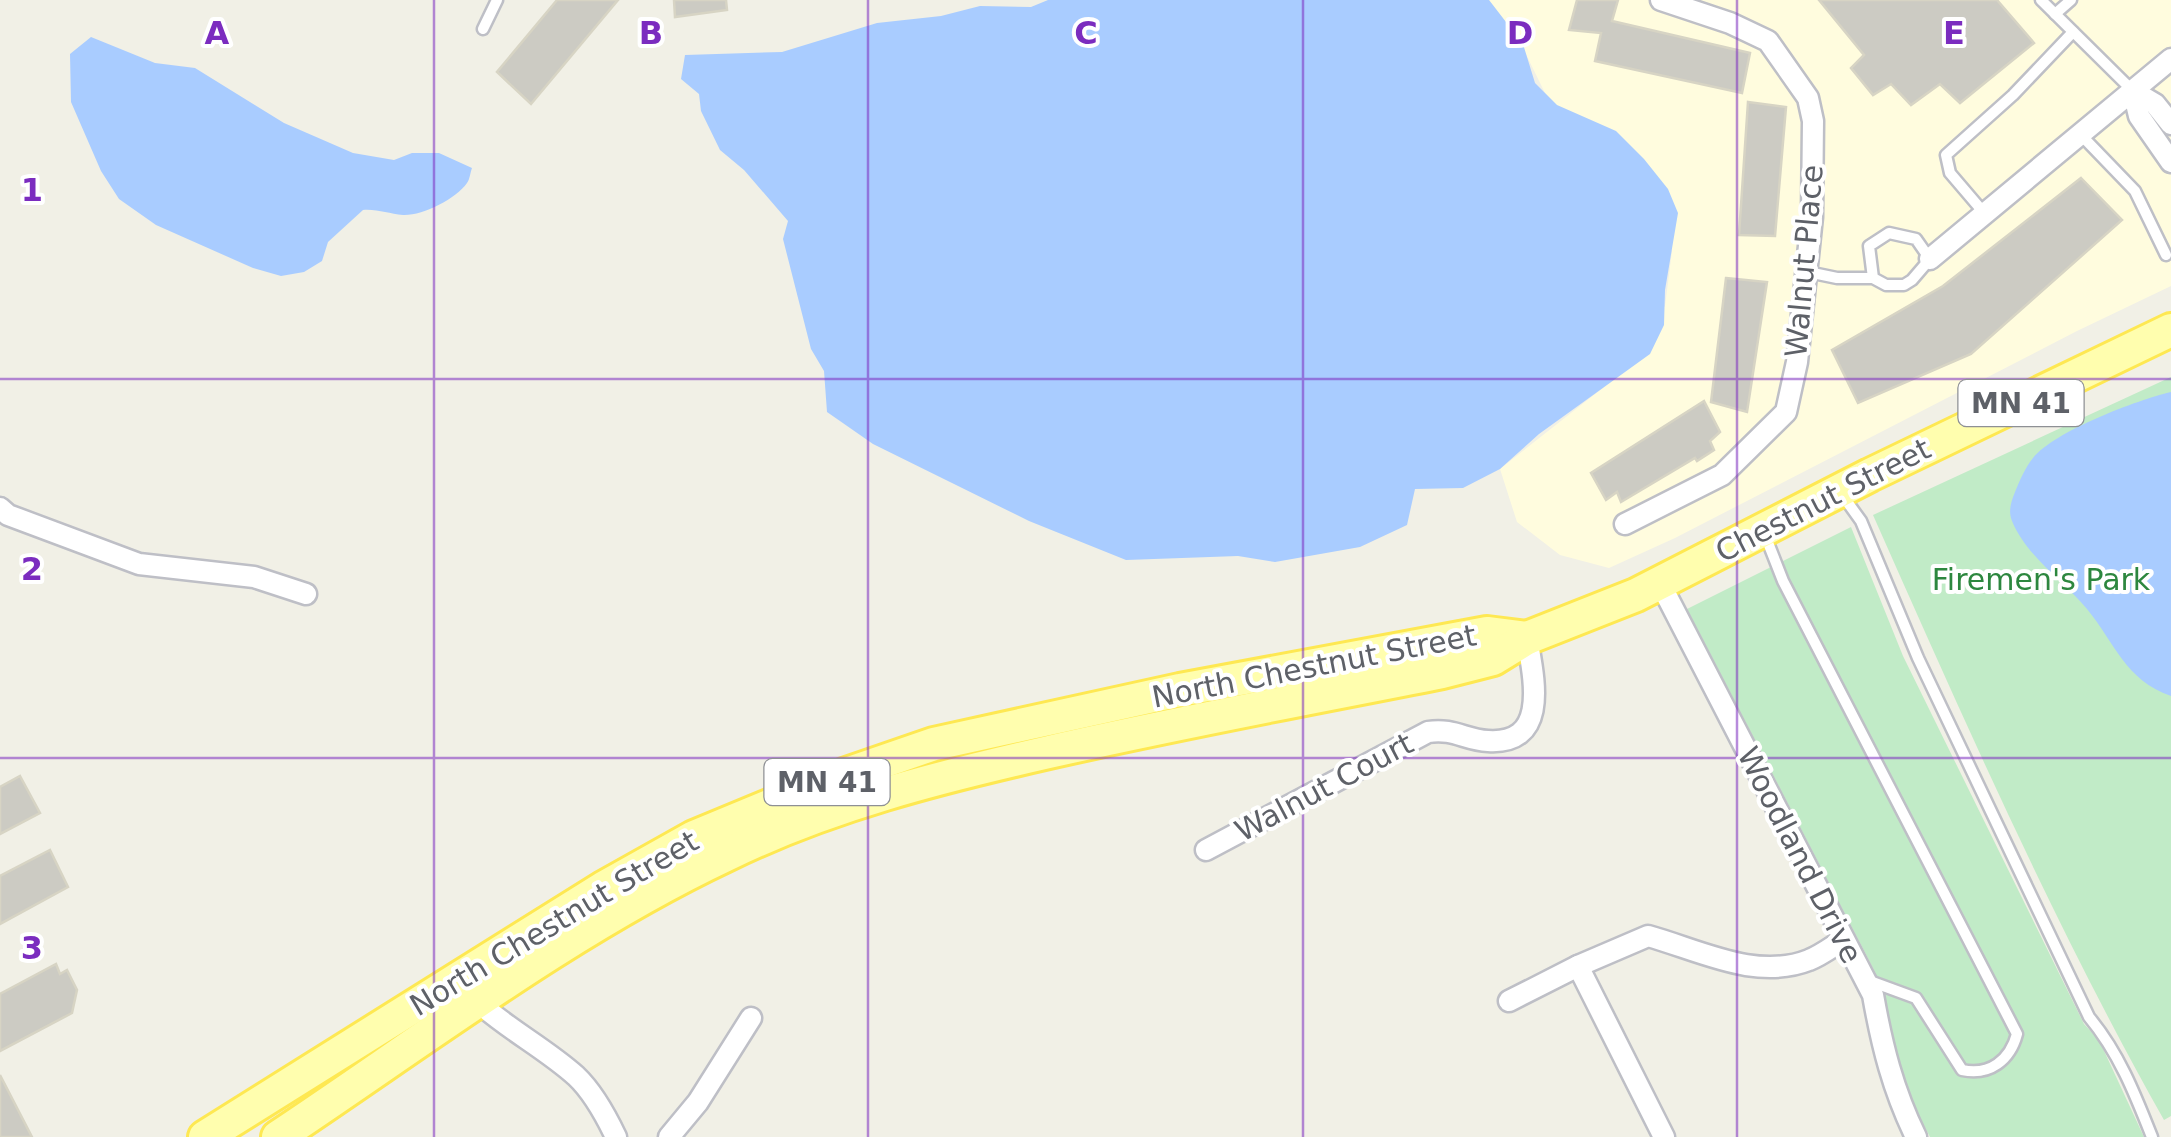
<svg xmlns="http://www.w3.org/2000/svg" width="2171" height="1137" viewBox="0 0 2171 1137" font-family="'DejaVu Sans',sans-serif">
  <rect width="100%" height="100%" fill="#f1f0e6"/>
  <!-- commercial -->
  <path fill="#fffcde" d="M1489,0H2171V286L2077,331L1675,538L1609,568L1560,555L1517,522L1500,469L1604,387L1665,306L1672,251L1592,144L1545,93L1519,40Z"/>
  <!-- green -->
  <g fill="#c1ebc7">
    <path d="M2171,377V1116L2164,1120C2054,925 1964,720 1873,515Z"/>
    <path d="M1851,527L1903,656L2084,1024L2099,1040L2144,1137H1930L1902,1084L1884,998L1875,972L1687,609Z"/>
  </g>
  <!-- water -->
  <g fill="#a9ccff">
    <path d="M1048,0H1489L1523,44L1535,83L1557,105L1616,131L1644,159L1668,189L1678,213L1665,290L1664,325L1650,354L1539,434L1500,469L1463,488L1415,489L1407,525L1360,547L1275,562L1238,556L1126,560L1029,521L873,444L827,412L824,371L811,349L783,239L788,221L744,170L720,150L701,111L699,94L681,79L685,55L782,52L877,23L941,16L980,6L1031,7Z"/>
    <path d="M91,37L155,63L195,68L284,123L353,153L394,160L412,153H439L472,168C470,173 470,179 467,183C456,199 422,216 403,215C389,214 378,209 363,210L328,242L322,261L304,272L281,276L253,268L156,225L119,199L101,171L71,102L70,54Z"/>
    <path d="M2171,392V696C2125,680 2115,643 2087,609C2063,580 2027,557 2012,521C2008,511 2011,502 2015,492C2020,480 2025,468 2033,458C2055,431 2137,400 2171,392Z"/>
  </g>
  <!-- building -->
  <g fill="#cccbc3" stroke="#d7d4c4" stroke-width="2.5">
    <path d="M557,0H618L531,104L497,72Z"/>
    <path d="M674,0H726L727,10L675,17Z"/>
    <path d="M1577,0H1618L1612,21L1750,53L1742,93L1595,61L1601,33L1569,30Z"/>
    <path d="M1819,0H1997L2034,43L1960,103L1940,84L1911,105L1891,84L1873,95L1851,68L1864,55Z"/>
    <path d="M1748,102L1786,107L1775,236L1739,235Z"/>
    <path d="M2081,178L2122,220L1971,354L1858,403L1832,350L1943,286Z"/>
    <path d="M1726,278L1767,282L1747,412L1711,402Z"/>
    <path d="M1704,401L1720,432L1710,441L1714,450L1697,461L1695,458L1621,502L1617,492L1606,500L1591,473Z"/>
    <path d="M20,776L40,813L0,834V787Z"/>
    <path d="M50,850L68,887L0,924V876Z"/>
    <path d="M56,964L60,974L67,970L77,990L72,1013L0,1051V994Z"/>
    <path d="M0,1075L32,1137H0Z"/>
  </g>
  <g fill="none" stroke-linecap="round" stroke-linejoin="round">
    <defs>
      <g id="lane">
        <path d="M2041,0L2132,90"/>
        <path d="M2055,14L2071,0"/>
        <path d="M483,29L497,0"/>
        <path d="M2081,135L2135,191L2166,255"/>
        <path d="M1985,214L1950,173L1946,155L2013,95L2073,32"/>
        <path d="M1808,272L1837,278H1873L1886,285H1904L1912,280L1930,259L1916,239L1889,233L1869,246L1873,278"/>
        <path d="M1843,496L1861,521L1918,658L2089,1017C2119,1053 2135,1094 2152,1137"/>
        <path d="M1765,535L1783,581L2017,1034C2010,1060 1990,1076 1962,1070L1916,998L1867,980"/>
      </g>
      <g id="street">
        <path d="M2133,91L2139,116L2171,162"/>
        <path d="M2133,91L2155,104L2171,124"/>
        <path d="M1930,259L2171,59"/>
        <path d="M0,508L8,515L139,564L254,577L306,594"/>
        <path d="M1625,524L1722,475L1786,412L1797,362L1812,217L1813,121L1808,98L1768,41L1730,23L1661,0"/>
        <path d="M1660,583L1873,995C1882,1046 1893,1090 1916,1137"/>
        <path d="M1206,850L1428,732C1454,728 1465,740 1488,741C1551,745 1533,675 1527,638"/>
        <path d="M1578,966L1664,1137"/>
        <path d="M1509,1001L1578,966L1648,936C1699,950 1756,981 1809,960C1820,956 1832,947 1843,940"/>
        <path d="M479,1003C509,1030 546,1049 576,1076C593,1092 606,1116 616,1137"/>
        <path d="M669,1137L698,1102L751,1018"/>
      </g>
      <g id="primary">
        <path d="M205,1137L603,888L694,837L844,775L934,744L1180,690L1487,633L1527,638"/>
        <path d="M278,1137C421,1042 571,928 726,855C828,805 939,777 1049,752C1180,722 1311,698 1442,672L1493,659L1527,638L1636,595L1870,475L2171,330"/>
      </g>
    </defs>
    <!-- lane casing -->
    <use href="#lane" stroke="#bebfc6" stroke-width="15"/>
    <!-- street casing -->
    <use href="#street" stroke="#bebfc6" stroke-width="25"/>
    <!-- primary casing -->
    <use href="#primary" stroke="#fee852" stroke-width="38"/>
    <!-- lane -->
    <use href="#lane" stroke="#fff" stroke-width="10"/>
    <!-- street -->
    <use href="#street" stroke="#fff" stroke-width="20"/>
    <!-- primary -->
    <use href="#primary" stroke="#fffeae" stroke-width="32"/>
  </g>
  <!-- grid -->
  <path fill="none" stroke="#7b2cbf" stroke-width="2.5" stroke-opacity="0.55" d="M434,0V1137M868,0V1137M1303,0V1137M1737,0V1137M0,379H2171M0,758H2171"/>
  <g text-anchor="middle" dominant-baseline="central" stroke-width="8" stroke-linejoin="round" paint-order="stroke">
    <!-- shield labels -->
    <g fill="#fff" stroke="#8e9095" stroke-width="2.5">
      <rect x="1958.5" y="380" width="125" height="46" rx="8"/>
      <rect x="764.5" y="759" width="125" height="46" rx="8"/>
    </g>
    <g font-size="28" font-weight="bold" fill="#5e6168">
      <text x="2021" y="403">MN 41</text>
      <text x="827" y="782">MN 41</text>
    </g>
    <!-- street labels -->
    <g font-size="30" fill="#5e6168" stroke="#fff">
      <text transform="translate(1804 261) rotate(-85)">Walnut Place</text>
      <text transform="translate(1823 500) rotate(-27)">Chestnut Street</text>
      <text transform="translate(1314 666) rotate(-11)">North Chestnut Street</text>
      <text transform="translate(1324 787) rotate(-28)">Walnut Court</text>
      <text transform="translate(1800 855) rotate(63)">Woodland Drive</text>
      <text transform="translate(554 923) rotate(-31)">North Chestnut Street</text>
    </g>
    <!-- park labels -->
    <g font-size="30" fill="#2d873f" stroke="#fff">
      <text x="2041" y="579">Firemen's Park</text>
    </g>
  </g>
  <g font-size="32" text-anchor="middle" font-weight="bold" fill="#7b2cbf" stroke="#fff" stroke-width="8" stroke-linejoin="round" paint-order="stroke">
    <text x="217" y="44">A</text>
    <text x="651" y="44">B</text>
    <text x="1086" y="44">C</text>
    <text x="1520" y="44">D</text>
    <text x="1954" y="44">E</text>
    <text x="32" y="201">1</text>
    <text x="32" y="580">2</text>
    <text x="32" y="959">3</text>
  </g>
</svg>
